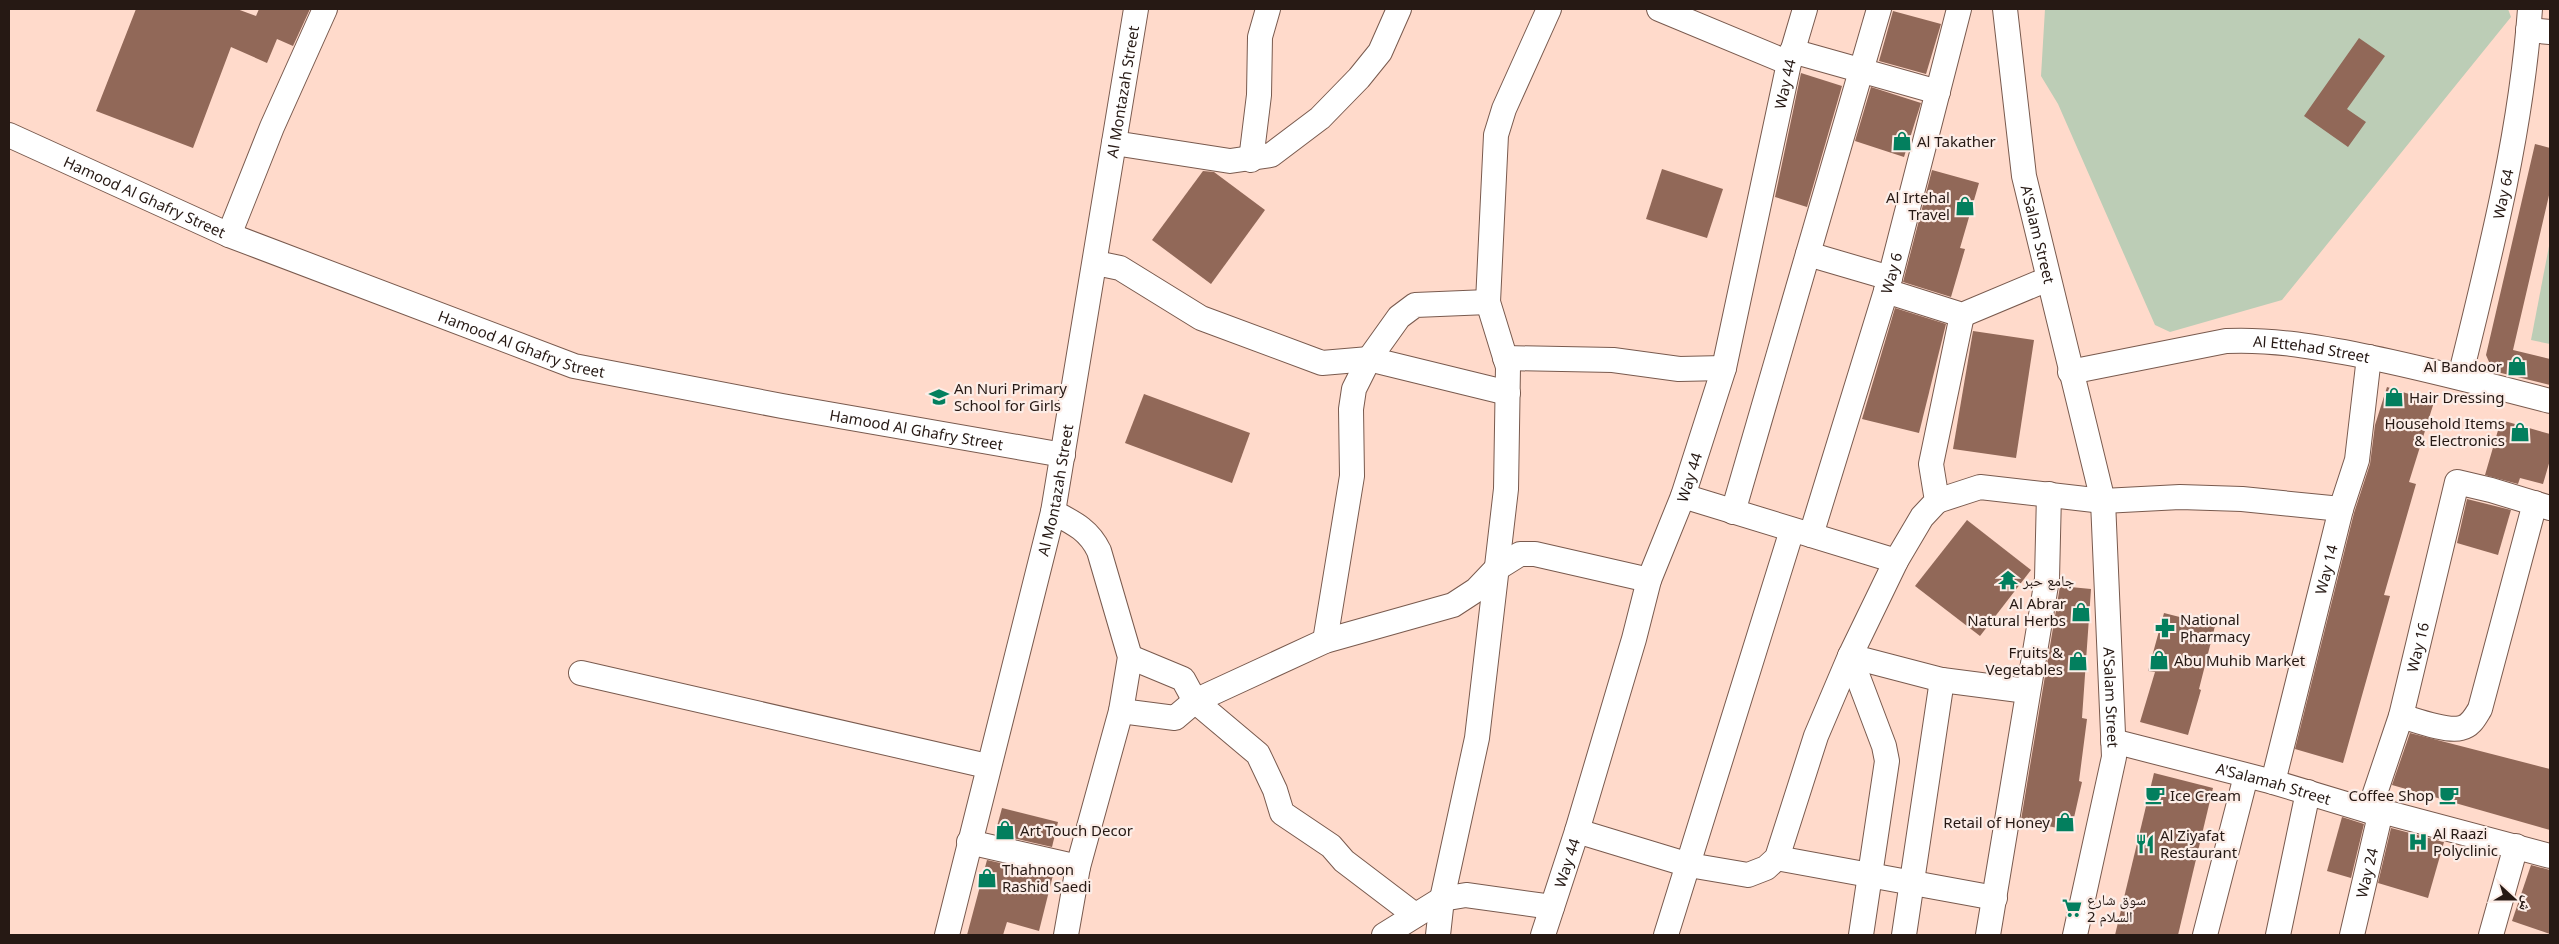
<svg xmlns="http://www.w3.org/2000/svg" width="2559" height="944" viewBox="0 0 2559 944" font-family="'Noto Sans','Noto Naskh Arabic',sans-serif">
  <rect width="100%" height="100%" fill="#ffdacb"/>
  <!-- green -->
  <g fill="#bccdb6">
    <path d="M2045,9H2508L2511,17L2282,300L2170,332L2155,325L2058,104L2041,76Z"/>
    <path d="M2550,241V344L2531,340Z"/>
  </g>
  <!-- building -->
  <g fill="#916858">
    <path d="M136,9H237L256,16L259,9H310L293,46L277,39L267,63L231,47L193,148L96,111Z"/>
    <path d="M1893,11L1941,24L1926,74L1879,61Z"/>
    <path d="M2359,38L2385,56L2347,109L2366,122L2348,147L2304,116Z"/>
    <path d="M1801,73L1842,86L1807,207L1775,197Z"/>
    <path d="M1871,87L1921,103L1904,157L1855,141Z"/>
    <path d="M2535,144L2550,148V191L2513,350L2550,359V385L2493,371L2486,355Z"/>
    <path d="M1662,169L1723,189L1707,238L1646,219Z"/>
    <path d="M1932,170L1979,183L1960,248L1965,249L1951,297L1903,282Z"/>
    <path d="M1203,171L1214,172L1265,210L1211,284L1152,240Z"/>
    <path d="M1895,308L1946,324L1919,433L1862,419Z"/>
    <path d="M1973,331L2034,340L2016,458L1953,449Z"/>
    <path d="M2387,387L2434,402L2409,482L2416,484L2384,595L2390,596L2343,763L2295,749L2354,513L2370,464L2375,425Z"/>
    <path d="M1144,394L1250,433L1232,483L1125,443Z"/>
    <path d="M2501,420L2550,434V460L2543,484L2520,478L2518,484L2485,475Z"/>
    <path d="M2467,499L2511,510L2498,555L2457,543Z"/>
    <path d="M1967,520L2031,570L1980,636L1915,586Z"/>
    <path d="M2060,586L2091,589L2082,718L2087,719L2079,781L2082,782L2071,831L2021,820Z"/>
    <path d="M2164,613L2215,626L2199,689L2201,690L2188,735L2140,722L2155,672L2148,671Z"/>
    <path d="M2410,733L2550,769V830L2392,785Z"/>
    <path d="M2154,773L2213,788L2178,935H2115Z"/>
    <path d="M1002,808L1058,822L1052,847L995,834Z"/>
    <path d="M2342,817L2364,824L2351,878L2327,871Z"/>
    <path d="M2391,828L2444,842L2428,898L2378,883Z"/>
    <path d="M987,860L1053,875L1039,931L1007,922L1003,935H967Z"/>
    <path d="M2531,865L2550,870V934L2512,921Z"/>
  </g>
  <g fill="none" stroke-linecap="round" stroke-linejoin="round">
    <defs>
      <g id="minor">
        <path d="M1659,9L1789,63"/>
        <path id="s1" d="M2005,9L2024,176L2103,501L2114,757L2075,935"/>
        <path d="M2528,30L2550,32"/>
        <path d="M1792,51L1938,92"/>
        <path id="s2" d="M9,135L229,235L574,366L782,406L1063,455"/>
        <path d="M1114,143L1230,161L1271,155L1320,118L1359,78L1380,52L1399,9"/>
        <path d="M1251,160L1259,95L1260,37L1268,9"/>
        <path d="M229,235L272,127L325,9"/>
        <path d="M1808,254L1890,278"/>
        <path d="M1096,263L1120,268L1201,318L1322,363L1369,359L1508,393"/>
        <path d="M1886,291L1962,315L2048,279"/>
        <path d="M1505,358L1613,360L1679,369L1724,368"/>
        <path id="s3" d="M2070,372L2226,341C2270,339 2311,346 2354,354C2420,367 2485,384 2550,401"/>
        <path id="s4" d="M2460,377C2490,255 2521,134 2530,9"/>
        <path d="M1683,496L1896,561"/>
        <path d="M1937,501L1980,487L2103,501L2180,497L2242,499L2341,509"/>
        <path d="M1053,512C1074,523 1089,530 1099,551L1130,657L1121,711L1078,867L1066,935"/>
        <path d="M1733,512L1879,9"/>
        <path id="s5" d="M1811,535L1890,278L1959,9"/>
        <path d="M1325,641L1352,476L1351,409L1354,389L1369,359L1399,317L1415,305L1488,302"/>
        <path d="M1850,656L1884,746L1887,761L1861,935"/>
        <path d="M1850,656L1942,680L2027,691"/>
        <path d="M1130,657L1183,679L1195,701L1258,754L1275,790L1282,813L1331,846L1344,861L1415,915"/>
        <path d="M581,673L987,766"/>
        <path d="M1121,711L1175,718L1195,701L1325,641L1453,605L1476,590L1496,569L1520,554H1535L1649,580"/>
        <path d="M2401,716C2415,720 2447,732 2461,728C2471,726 2475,717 2480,709L2535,503"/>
        <path id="s6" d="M2113,741L2273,782L2369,811H2381L2550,856"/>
        <path id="s7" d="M2273,782L2341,509L2357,460L2369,357"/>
        <path id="s8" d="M2369,811L2401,716L2457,482L2491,490L2550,508"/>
        <path d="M1577,831L1689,865L1748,875L1766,868L1777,858L1816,736L1850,656L1896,561L1922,517L1937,501L1931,464L1962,315"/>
        <path d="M969,842L1078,867"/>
        <path d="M1777,858L1995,898"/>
        <path id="s9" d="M947,935L1053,512L1136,9"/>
        <path d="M1384,935L1442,899L1466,895L1552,907"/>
        <path d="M1438,935L1442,899L1477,738L1506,489L1508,367L1488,302L1496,135L1504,109L1549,9"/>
        <path id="s10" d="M1543,935L1577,831L1634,639L1649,580L1683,496L1724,368L1789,63L1805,9"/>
        <path d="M1666,935L1792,530"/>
        <path d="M1904,935L1942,680"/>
        <path d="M1988,935L2047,579L2049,494"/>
        <path d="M2205,935L2246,776"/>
        <path d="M2278,935L2308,792"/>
        <path id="s11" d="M2352,935L2381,811"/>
        <path d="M2491,935L2516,846"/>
      </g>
    </defs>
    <!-- minor casing -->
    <use href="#minor" stroke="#795a4e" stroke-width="26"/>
    <!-- minor -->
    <use href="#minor" stroke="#fff" stroke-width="24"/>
  </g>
  <!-- icons -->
  <defs>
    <symbol id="shop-bare" viewBox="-9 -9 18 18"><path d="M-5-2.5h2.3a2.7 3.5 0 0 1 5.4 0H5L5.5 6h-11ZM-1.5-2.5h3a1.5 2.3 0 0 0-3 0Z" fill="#037f5e" stroke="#fcede7" stroke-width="2.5" paint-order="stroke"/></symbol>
    <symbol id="university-bare" viewBox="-9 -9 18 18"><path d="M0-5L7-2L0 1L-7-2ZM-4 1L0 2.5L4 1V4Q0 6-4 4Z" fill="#037f5e" stroke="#fcede7" stroke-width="2.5" paint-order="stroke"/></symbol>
    <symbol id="temple-bare" viewBox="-9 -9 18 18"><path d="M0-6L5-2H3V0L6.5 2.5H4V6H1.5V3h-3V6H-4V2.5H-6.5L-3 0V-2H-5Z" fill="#037f5e" stroke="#fcede7" stroke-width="2.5" paint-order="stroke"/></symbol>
    <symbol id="pharmacy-bare" viewBox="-9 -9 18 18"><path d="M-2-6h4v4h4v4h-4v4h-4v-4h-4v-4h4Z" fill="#037f5e" stroke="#fcede7" stroke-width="2.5" paint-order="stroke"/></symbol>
    <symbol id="cafe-bare" viewBox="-9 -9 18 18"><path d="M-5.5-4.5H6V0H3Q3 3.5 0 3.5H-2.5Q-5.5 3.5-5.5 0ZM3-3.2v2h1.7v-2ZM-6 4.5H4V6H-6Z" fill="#037f5e" stroke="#fcede7" stroke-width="2.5" paint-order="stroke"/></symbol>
    <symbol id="hospital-bare" viewBox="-9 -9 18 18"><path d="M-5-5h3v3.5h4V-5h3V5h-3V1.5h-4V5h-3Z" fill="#037f5e" stroke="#fcede7" stroke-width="2.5" paint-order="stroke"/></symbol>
    <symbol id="restaurant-bare" viewBox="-9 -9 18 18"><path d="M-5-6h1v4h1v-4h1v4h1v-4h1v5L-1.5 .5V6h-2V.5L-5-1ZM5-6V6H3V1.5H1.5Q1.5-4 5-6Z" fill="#037f5e" stroke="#fcede7" stroke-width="2.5" paint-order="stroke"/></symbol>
    <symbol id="supermarket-bare" viewBox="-9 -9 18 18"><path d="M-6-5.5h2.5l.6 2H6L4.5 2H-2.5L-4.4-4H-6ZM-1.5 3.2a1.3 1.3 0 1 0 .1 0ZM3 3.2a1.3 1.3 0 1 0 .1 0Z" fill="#037f5e" stroke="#fcede7" stroke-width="2.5" paint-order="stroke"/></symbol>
  </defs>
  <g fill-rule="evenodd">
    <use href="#shop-bare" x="1888" y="127" width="28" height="28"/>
    <use href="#shop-bare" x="1951" y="192" width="28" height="28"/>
    <use href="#shop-bare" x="2503" y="352" width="28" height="28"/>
    <use href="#university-bare" x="925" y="383" width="28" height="28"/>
    <use href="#shop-bare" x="2380" y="383" width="28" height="28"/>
    <use href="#shop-bare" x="2506" y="418" width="28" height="28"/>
    <use href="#temple-bare" x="1994" y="566" width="28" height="28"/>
    <use href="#shop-bare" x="2067" y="598" width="28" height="28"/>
    <use href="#pharmacy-bare" x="2151" y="614" width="28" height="28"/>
    <use href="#shop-bare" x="2145" y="646" width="28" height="28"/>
    <use href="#shop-bare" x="2064" y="647" width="28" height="28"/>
    <use href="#cafe-bare" x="2141" y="781" width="28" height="28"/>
    <use href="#cafe-bare" x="2435" y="781" width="28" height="28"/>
    <use href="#shop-bare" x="2051" y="808" width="28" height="28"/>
    <use href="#shop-bare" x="991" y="816" width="28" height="28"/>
    <use href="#hospital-bare" x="2404" y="828" width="28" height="28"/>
    <use href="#restaurant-bare" x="2131" y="830" width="28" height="28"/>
    <use href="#shop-bare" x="973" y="864" width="28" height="28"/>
    <use href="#supermarket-bare" x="2058" y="894" width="28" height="28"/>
  </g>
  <g text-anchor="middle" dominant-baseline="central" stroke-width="4.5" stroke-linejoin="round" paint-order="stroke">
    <!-- street labels -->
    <g font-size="15" fill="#261914" stroke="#fcede7">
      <text stroke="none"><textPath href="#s10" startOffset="886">Way 44</textPath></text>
      <text stroke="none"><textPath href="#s9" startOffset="862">Al Montazah Street</textPath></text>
      <text stroke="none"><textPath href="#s4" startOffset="188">Way 64</textPath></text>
      <text stroke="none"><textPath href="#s2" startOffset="149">Hamood Al Ghafry Street</textPath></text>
      <text stroke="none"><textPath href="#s1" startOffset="228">A'Salam Street</textPath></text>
      <text stroke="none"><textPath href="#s5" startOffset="274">Way 6</textPath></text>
      <text stroke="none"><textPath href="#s2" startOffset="554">Hamood Al Ghafry Street</textPath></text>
      <text stroke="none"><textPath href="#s3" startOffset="245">Al Ettehad Street</textPath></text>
      <text stroke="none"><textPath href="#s2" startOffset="959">Hamood Al Ghafry Street</textPath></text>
      <text stroke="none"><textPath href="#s10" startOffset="481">Way 44</textPath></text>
      <text stroke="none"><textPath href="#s9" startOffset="458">Al Montazah Street</textPath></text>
      <text stroke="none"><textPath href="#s7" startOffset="219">Way 14</textPath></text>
      <text stroke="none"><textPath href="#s8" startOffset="171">Way 16</textPath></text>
      <text stroke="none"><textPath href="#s1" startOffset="699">A'Salam Street</textPath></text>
      <text stroke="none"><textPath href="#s6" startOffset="166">A'Salamah Street</textPath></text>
      <text stroke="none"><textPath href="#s10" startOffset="76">Way 44</textPath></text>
      <text stroke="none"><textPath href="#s11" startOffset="64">Way 24</textPath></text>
    </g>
    <!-- poi labels -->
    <g font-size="15" fill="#261914" stroke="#fcede7" text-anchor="start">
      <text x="1917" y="141">Al Takather</text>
      <text x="1950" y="197" text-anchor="end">Al Irtehal<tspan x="1950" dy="17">Travel</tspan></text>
      <text x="2502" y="366" text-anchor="end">Al Bandoor</text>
      <text x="954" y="388">An Nuri Primary<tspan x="954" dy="17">School for Girls</tspan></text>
      <text x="2409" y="397">Hair Dressing</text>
      <text x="2505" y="423" text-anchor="end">Household Items<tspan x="2505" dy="17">&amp; Electronics</tspan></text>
      <text x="2023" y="580">جامع حبر</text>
      <text x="2066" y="603" text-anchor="end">Al Abrar<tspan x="2066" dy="17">Natural Herbs</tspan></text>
      <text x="2180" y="619">National<tspan x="2180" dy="17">Pharmacy</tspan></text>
      <text x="2063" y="652" text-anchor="end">Fruits &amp;<tspan x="2063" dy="17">Vegetables</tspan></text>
      <text x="2174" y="660">Abu Muhib Market</text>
      <text x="2170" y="795">Ice Cream</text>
      <text x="2434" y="795" text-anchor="end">Coffee Shop</text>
      <text x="2050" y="822" text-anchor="end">Retail of Honey</text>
      <text x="1020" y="830">Art Touch Decor</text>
      <text x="2433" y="833">Al Raazi<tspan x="2433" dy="17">Polyclinic</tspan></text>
      <text x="2160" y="835">Al Ziyafat<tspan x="2160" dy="17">Restaurant</tspan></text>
      <text x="1002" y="869">Thahnoon<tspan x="1002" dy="17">Rashid Saedi</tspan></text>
      <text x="2087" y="899">سوق شارع<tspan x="2087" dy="17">السلام 2</tspan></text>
    </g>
  </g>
  <!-- border -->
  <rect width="2559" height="944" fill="none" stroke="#261914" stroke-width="20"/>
  <!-- north arrow -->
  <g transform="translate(2514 899) rotate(111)" stroke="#fcede7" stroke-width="4" paint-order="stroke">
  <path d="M0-4L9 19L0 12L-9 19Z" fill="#261914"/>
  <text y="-8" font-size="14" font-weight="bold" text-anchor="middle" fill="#261914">ش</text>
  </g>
</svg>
